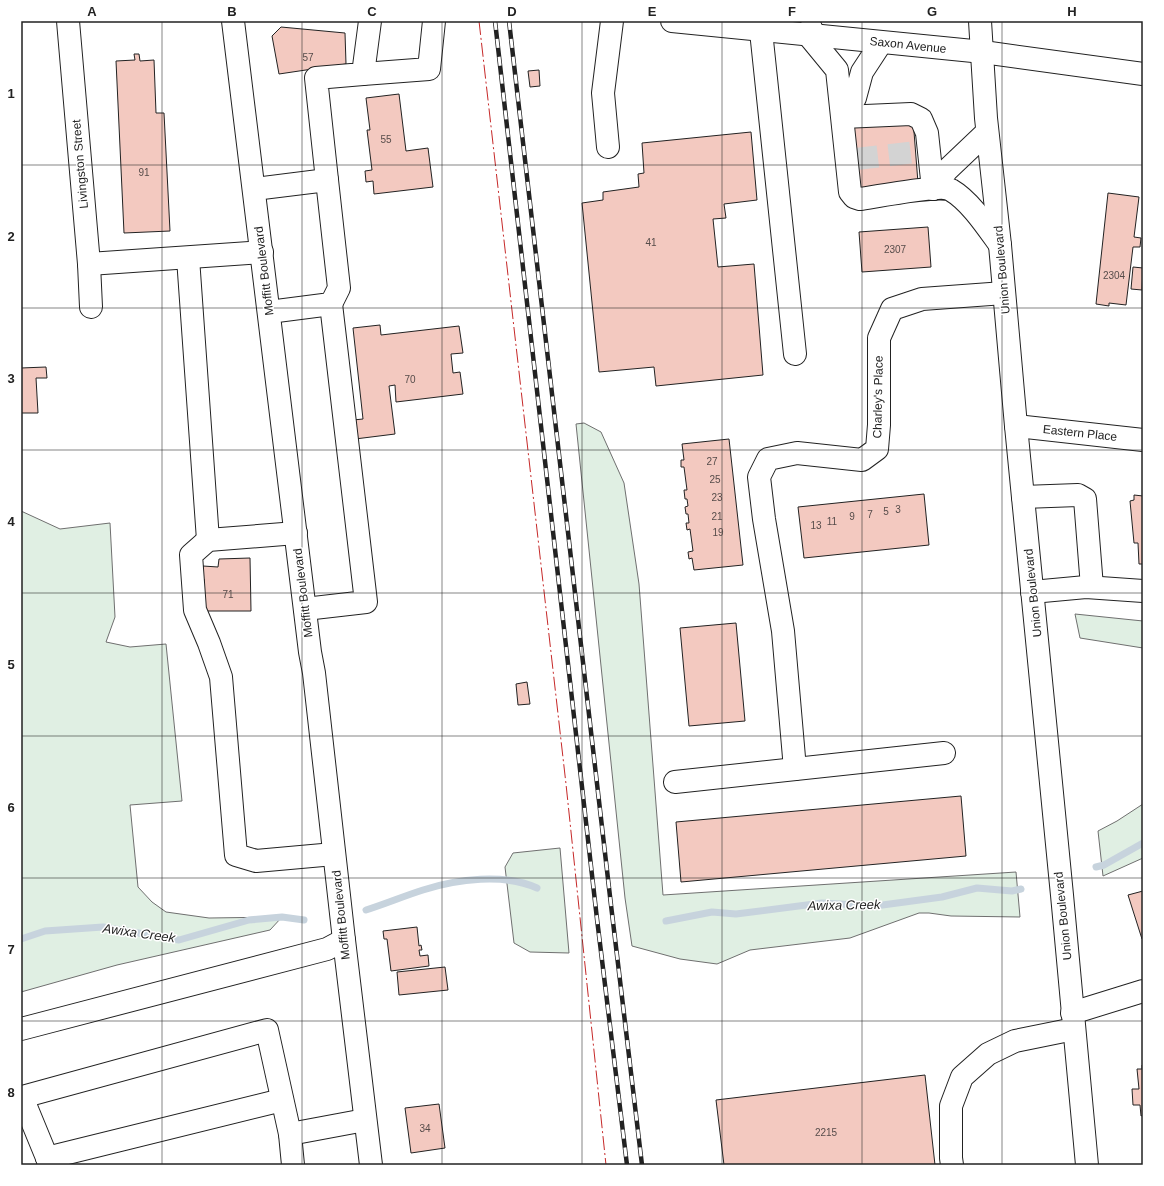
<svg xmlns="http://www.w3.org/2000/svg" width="1164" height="1186" viewBox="0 0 1164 1186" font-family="Arial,sans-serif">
  <rect width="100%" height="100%" fill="#fff"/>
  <!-- green -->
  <g fill="#e0efe3" stroke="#6f6f6f">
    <path d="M584,423L601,432L624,483L639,584L663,895L1016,872L1020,917L951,916L929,913H919L850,938L750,950L717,964L680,959L632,946L625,898L576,424Z"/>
    <path d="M21,511L60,529L110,523L115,617L106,642L130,647L166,644L182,801L130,805L138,887L152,902L166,912L209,918L282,917L270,930L117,965L21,992Z"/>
    <path d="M1075,614L1143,621V648L1080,638Z"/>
    <path d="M1143,804V858L1103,876L1098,831L1117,821Z"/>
    <path d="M560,848L569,953L530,952L514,943L505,867L513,853Z"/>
  </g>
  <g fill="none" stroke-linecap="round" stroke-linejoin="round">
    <!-- stream -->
    <g stroke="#c7d3dd" stroke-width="7">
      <path d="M1096,867L1104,865L1143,843"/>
      <path d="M366,910C385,904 404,896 423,890C457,879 504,873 537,888"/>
      <path d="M666,921L712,912L736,914L822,903L875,906L942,897L977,888L1012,891L1021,889"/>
      <path d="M21,939L45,931L103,927L179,940L249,920L282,917L304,920"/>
    </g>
  </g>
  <!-- building -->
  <g fill="#f3c9c0" stroke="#222">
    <path d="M281,27L345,33L346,64L279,74L272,36Z"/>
    <path d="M134,54H139L140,61L154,60L156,113H164L170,231L124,233L116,61L135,60Z"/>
    <path d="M539,70L540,86L530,87L528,71Z"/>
    <path d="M399,94L406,151L428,148L433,187L374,194L373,181L366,182L365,171L372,170L367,130H370L366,98Z"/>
    <path d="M913,119L918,183L859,188L853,125Z"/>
    <path d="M751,132L757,200L724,204L726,218L713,219L718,267L754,264L763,375L656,386L654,367L599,372L582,203L603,200V192L639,187L638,174L644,173L642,143Z"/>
    <path d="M1108,193L1139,197L1134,237L1141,238L1140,247H1133L1126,305L1109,303V306L1096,304Z"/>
    <path d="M928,227L931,267L862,272L859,232Z"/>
    <path d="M1133,267L1143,268L1142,290L1131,289Z"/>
    <path d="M380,325L381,335L459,326L463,353L451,354L453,373L460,372L463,394L396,402L395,385L389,386L395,434L355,439L353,420L363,419L353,328Z"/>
    <path d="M46,367L47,378H36L38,413H21V368Z"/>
    <path d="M729,439L743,565L694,570L692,558L689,559L688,552L693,551L690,529L687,530L686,523H689L688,514H686L685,507L688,506L687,499H685L684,490H687L684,467H681V460H684L682,444Z"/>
    <path d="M924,494L929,545L804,558L798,507Z"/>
    <path d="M1134,495L1143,496V564H1139L1138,543H1134L1130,501L1134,500Z"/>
    <path d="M250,558L251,611H205L204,579H202L203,566L218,567L219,559Z"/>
    <path d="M736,623L745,721L689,726L680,628Z"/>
    <path d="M527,682L530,704L518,705L516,684Z"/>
    <path d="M961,796L966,856L681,882L676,822Z"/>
    <path d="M1143,891V939H1142L1128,895Z"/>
    <path d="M417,927L419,946L421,945L422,950H419L420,956L428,955L429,966L391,971L387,939H384L383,931Z"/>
    <path d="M445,967L448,990L399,995L397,972Z"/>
    <path d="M1142,1065H1143V1115L1141,1116L1140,1105H1133L1132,1089H1139L1137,1069H1142Z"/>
    <path d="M925,1075L935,1165H724L716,1100Z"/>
    <path d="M439,1104L445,1148L411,1153L405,1108Z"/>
  </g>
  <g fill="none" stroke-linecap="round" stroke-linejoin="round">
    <!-- minor-tunnel -->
    <path stroke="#d3d3d3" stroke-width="22" stroke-dasharray="22 11" stroke-linecap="butt" d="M856,159L916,152"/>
    <defs>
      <g id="minor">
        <path d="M68,21L89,264L91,307"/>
        <path d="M233,21L310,652L314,673L344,940L371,1165"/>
        <path d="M672,21L983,52L1143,74"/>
        <path d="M811,28L809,36L837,70L850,192L854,197L860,199C874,197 942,184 951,190C970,201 987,227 1000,245"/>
        <path d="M761,31L795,354"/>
        <path d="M363,74L429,69L434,21"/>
        <path d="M843,117L911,114L921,119L927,133L933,189"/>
        <path d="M843,117L855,98L862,72L881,43"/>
        <path d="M608,147L603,93L612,21"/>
        <path d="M327,180L316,78L363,74L370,21"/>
        <path d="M254,189L327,180L339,288L331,304L269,312"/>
        <path d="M933,189L947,170L987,132"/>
        <path d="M188,258L208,540"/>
        <path d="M89,264L262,252"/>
        <path d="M1016,426L1143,440"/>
        <path d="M1023,497L1078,495L1085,499L1092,587"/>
        <path d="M296,533L208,540L191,555L195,610L209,643L221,677L236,855L256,861L334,854"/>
        <path d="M1032,592L1086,587L1143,591"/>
        <path d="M305,609L366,602L331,304"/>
        <path d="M795,769L783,631L764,519L759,477L768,459L797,453L862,460L877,449L879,425V338L892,309L922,299L1004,293"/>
        <path d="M675,782L944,753"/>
        <path d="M1072,1013L1143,991"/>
        <path d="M21,1029L327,949L344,940"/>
        <path d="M290,1134L365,1120"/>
        <path d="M47,1158L282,1100"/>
        <path d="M50,1165L22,1097L267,1030L290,1134L293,1165"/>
        <path d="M952,1165L951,1158V1106L962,1077L988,1054L1015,1041L1074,1029"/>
      </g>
      <path id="major" d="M980,21L986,118L1000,245L1016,426L1062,895L1087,1165"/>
    </defs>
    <!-- minor casing -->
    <use href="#minor" stroke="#222" stroke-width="24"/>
    <!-- major casing -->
    <use href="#major" stroke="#222" stroke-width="24"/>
    <!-- minor -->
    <use href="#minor" stroke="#fff" stroke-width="22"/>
    <!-- major -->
    <use href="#major" stroke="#fff" stroke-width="22"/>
    <defs>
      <g id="rail">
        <path d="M495,21L597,919L627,1165"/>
        <path d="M509,21L611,905L642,1165"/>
      </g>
    </defs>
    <!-- rail casing -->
    <use href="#rail" stroke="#222" stroke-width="4.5"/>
    <!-- rail -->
    <use href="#rail" stroke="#fff" stroke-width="3" stroke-dasharray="9" stroke-linecap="butt"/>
    <!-- power -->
    <path stroke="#c62828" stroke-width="1" stroke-dasharray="14 3 2 3" stroke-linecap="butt" d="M479,21L566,784L606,1165"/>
  </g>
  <!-- grid -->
  <path fill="none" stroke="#222" stroke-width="1" stroke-opacity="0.55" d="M162,21V1165M302,21V1165M442,21V1165M582,21V1165M722,21V1165M862,21V1165M1002,21V1165M21,165H1143M21,308H1143M21,450H1143M21,593H1143M21,736H1143M21,878H1143M21,1021H1143"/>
  <g text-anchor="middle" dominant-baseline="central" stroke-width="3" stroke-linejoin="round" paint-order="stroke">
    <!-- number labels -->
    <g font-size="10" fill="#564c4a">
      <text x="308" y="57">57</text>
      <text x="386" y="139">55</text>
      <text x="144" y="172">91</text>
      <text x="651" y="242">41</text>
      <text x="895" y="249">2307</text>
      <text x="1114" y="275">2304</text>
      <text x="410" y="379">70</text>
      <text x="712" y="461">27</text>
      <text x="715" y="479">25</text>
      <text x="717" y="497">23</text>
      <text x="898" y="509">3</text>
      <text x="886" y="511">5</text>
      <text x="870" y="514">7</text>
      <text x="717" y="516">21</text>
      <text x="852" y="516">9</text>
      <text x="832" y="521">11</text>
      <text x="816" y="525">13</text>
      <text x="718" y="532">19</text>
      <text x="228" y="594">71</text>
      <text x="425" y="1128">34</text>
      <text x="826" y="1132">2215</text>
    </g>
    <!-- street labels -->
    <g font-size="12" fill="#222" stroke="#fff">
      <text transform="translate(908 45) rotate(6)">Saxon Avenue</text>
      <text transform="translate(80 164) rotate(-95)">Livingston Street</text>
      <text transform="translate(1002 270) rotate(-95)">Union Boulevard</text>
      <text transform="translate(264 271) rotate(-97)">Moffitt Boulevard</text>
      <text transform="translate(878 397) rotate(-89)">Charley's Place</text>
      <text transform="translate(1080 433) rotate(6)">Eastern Place</text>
      <text transform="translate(303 593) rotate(-97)">Moffitt Boulevard</text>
      <text transform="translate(1033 593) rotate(-96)">Union Boulevard</text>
      <text transform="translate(341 915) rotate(-96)">Moffitt Boulevard</text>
      <text transform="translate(1063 916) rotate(-96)">Union Boulevard</text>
    </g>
    <!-- water labels -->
    <g font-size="13" font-style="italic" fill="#222" stroke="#fff">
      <text transform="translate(844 905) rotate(-1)">Awixa Creek</text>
      <text transform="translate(139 933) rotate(8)">Awixa Creek</text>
    </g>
  </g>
  <!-- border -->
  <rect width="1164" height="1186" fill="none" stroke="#ffffff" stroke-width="44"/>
  <rect x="22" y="22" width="1120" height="1142" fill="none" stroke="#222" stroke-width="1.5"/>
  <g font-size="13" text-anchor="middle" font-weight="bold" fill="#222">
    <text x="92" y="16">A</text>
    <text x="232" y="16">B</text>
    <text x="372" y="16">C</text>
    <text x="512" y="16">D</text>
    <text x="652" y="16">E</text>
    <text x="792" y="16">F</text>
    <text x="932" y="16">G</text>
    <text x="1072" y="16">H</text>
    <text x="11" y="98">1</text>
    <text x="11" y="241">2</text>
    <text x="11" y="383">3</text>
    <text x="11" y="526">4</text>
    <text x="11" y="669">5</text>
    <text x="11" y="812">6</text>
    <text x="11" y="954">7</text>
    <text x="11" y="1097">8</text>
  </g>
</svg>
